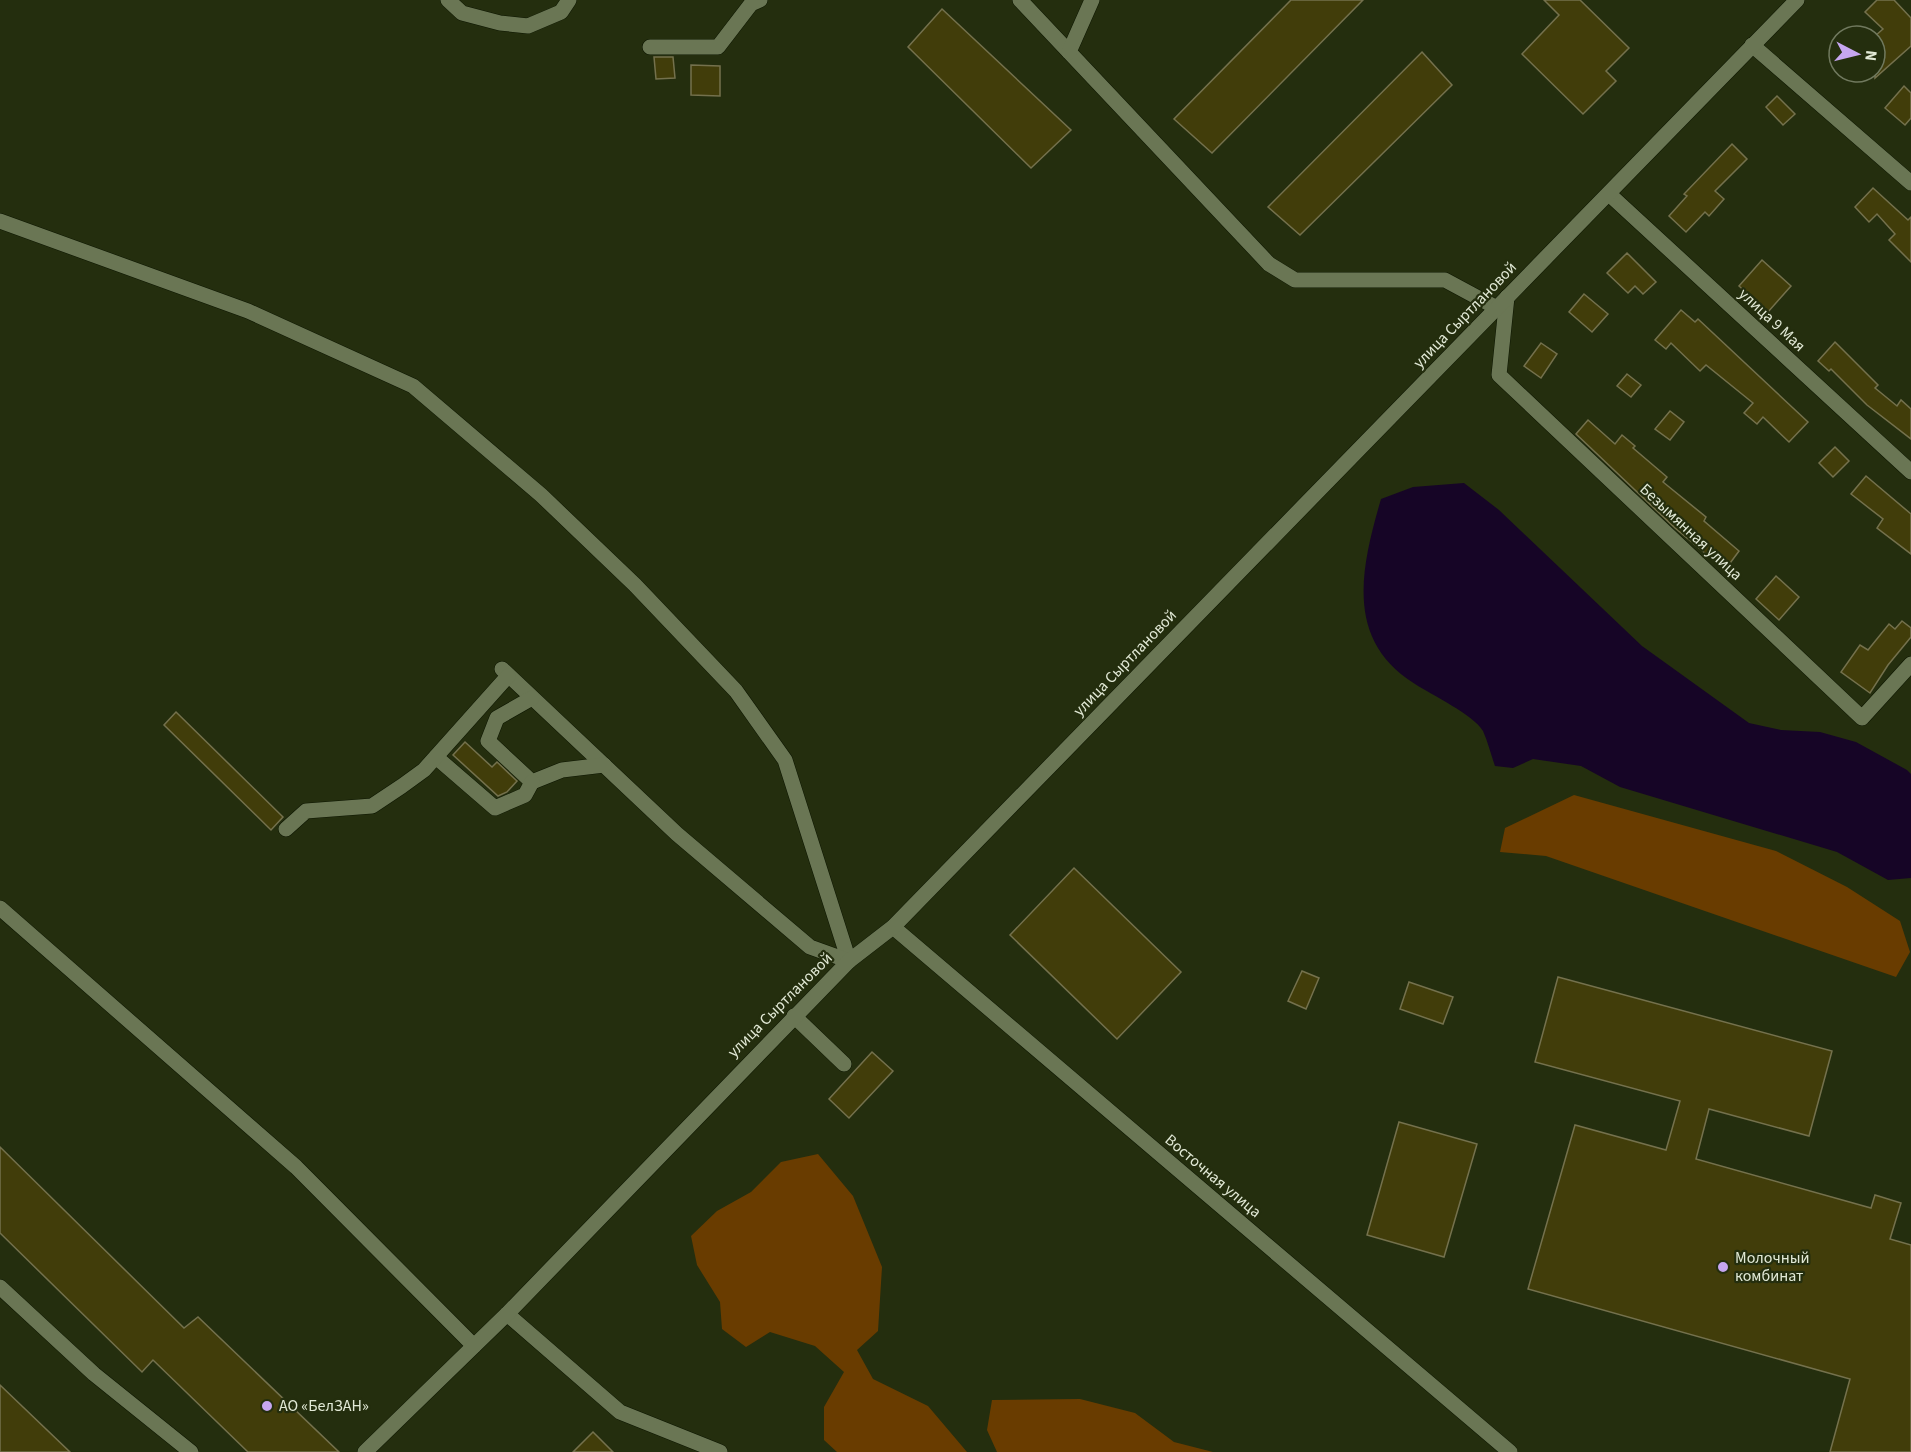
<svg xmlns="http://www.w3.org/2000/svg" width="1911" height="1452" viewBox="0 0 1911 1452" font-family="'Source Sans 3',sans-serif">
  <rect width="100%" height="100%" fill="#242e0e"/>
  <!-- green -->
  <g fill="#693c00">
    <path d="M1574,795L1776,851L1847,887L1900,921L1910,952L1896,977L1546,856L1500,852L1505,828Z"/>
    <path d="M818,1154L853,1196L882,1267L878,1331L857,1350L873,1379L928,1406L967,1452H837L824,1440V1407L844,1372L815,1346L770,1332L746,1347L722,1329L720,1302L697,1265L691,1236L717,1211L751,1192L781,1162Z"/>
    <path d="M1080,1399L1135,1413L1174,1442L1213,1452H997L987,1430L992,1400Z"/>
  </g>
  <!-- water -->
  <path fill="#160526" d="M1464,483L1499,510L1642,646L1749,723L1781,730L1820,732L1856,742L1907,770L1911,774V878L1888,880L1837,852L1620,787L1581,766L1533,759L1513,768L1495,766C1491,755 1488,742 1483,731C1474,715 1432,695 1415,684C1344,640 1361,568 1381,499L1413,487Z"/>
  <!-- building -->
  <g fill="#413d0a" stroke="#74714d" stroke-width="1.5">
    <path d="M1291,0H1363L1212,153L1174,119Z"/>
    <path d="M1544,0H1580L1629,48L1606,71L1616,81L1583,114L1522,54L1559,15Z"/>
    <path d="M1877,0H1894L1911,18V46L1875,78V57L1881,51L1875,44V36L1883,29L1865,12Z"/>
    <path d="M942,9L1071,130L1031,168L908,47Z"/>
    <path d="M1422,52L1452,85L1300,235L1268,207Z"/>
    <path d="M654,57H673L675,78L656,79Z"/>
    <path d="M691,65L720,66V96L691,95Z"/>
    <path d="M1904,86L1911,93V118L1905,125L1885,108Z"/>
    <path d="M1777,96L1795,114L1783,125L1766,107Z"/>
    <path d="M1732,144L1747,159L1715,191L1724,199L1709,216L1705,212L1686,232L1669,216L1687,196L1684,194Z"/>
    <path d="M1873,188L1908,220L1911,217V262L1889,240L1895,234L1877,214L1869,222L1855,207Z"/>
    <path d="M1627,253L1656,282L1643,294L1635,286L1628,293L1607,273Z"/>
    <path d="M1762,260L1791,286L1768,312L1739,286Z"/>
    <path d="M1584,294L1608,314L1592,332L1569,312Z"/>
    <path d="M1681,310L1695,322L1698,319L1808,422L1789,442L1763,417L1757,424L1744,413L1753,403L1706,365L1700,371L1671,343L1666,349L1655,340Z"/>
    <path d="M1835,342L1878,385L1875,388L1897,406L1901,400L1911,409V439L1867,405L1831,369L1829,371L1818,361Z"/>
    <path d="M1541,343L1557,354L1541,378L1524,366Z"/>
    <path d="M1627,374L1641,385L1631,397L1617,386Z"/>
    <path d="M1670,411L1684,422L1670,440L1655,429Z"/>
    <path d="M1588,420L1615,444L1622,435L1635,446L1633,448L1667,477L1663,482L1706,517L1704,521L1739,551L1725,570L1675,528L1576,434Z"/>
    <path d="M1835,447L1849,461L1833,477L1819,463Z"/>
    <path d="M1866,476L1911,514V554L1877,528L1883,519L1851,494Z"/>
    <path d="M1776,576L1799,597L1779,620L1756,599Z"/>
    <path d="M1902,621L1911,628V637L1888,665L1870,693L1841,672L1860,645L1868,650L1889,624L1895,629Z"/>
    <path d="M176,712L283,817L271,830L164,725Z"/>
    <path d="M465,742L492,767L497,762L517,781L507,792L498,796L453,755Z"/>
    <path d="M1074,868L1181,972L1117,1039L1010,935Z"/>
    <path d="M1302,971L1319,978L1306,1009L1288,1001Z"/>
    <path d="M1558,977L1832,1051L1809,1136L1709,1109L1696,1159L1871,1208L1875,1195L1901,1203L1890,1239L1911,1245V1452H1830L1850,1379L1528,1289L1575,1125L1666,1150L1680,1101L1535,1062Z"/>
    <path d="M1409,982L1453,997L1443,1024L1400,1009Z"/>
    <path d="M872,1052L893,1071L849,1118L829,1099Z"/>
    <path d="M1399,1122L1477,1144L1444,1257L1367,1235Z"/>
    <path d="M0,1147L184,1328L198,1317L339,1452H248L153,1360L142,1372L0,1233Z"/>
    <path d="M0,1385L70,1452H0Z"/>
    <path d="M593,1432L613,1452H573Z"/>
  </g>
  <g fill="none" stroke-linecap="round" stroke-linejoin="round">
    <defs>
      <g id="minor">
        <path d="M448,0L462,13L500,23L528,26L561,12L569,0"/>
        <path d="M1020,0L1269,264L1295,280H1445L1497,308"/>
        <path d="M1752,45L1911,183"/>
        <path d="M650,47H718L751,4L760,0"/>
        <path d="M1069,52L1092,0"/>
        <path d="M1609,194L1911,472"/>
        <path d="M0,221L248,311L413,386L541,495L635,585L736,691L785,760L849,961"/>
        <path d="M1507,297L1499,375L1862,718L1911,664"/>
        <path d="M502,669L677,834L810,947L849,961"/>
        <path d="M532,698L497,718L488,741L532,782L562,770L604,765"/>
        <path d="M436,757L495,808L525,795L532,782"/>
        <path d="M286,829L306,811L372,806L402,786L424,770L508,676"/>
        <path d="M0,908L296,1167L474,1346"/>
        <path d="M893,927L1510,1452"/>
        <path d="M794,1016L844,1064"/>
        <path d="M0,1287L94,1374L191,1452"/>
        <path d="M507,1314L620,1412L720,1452"/>
        <path d="M365,1452L507,1314L849,961L893,927L1797,0"/>
      </g>
    </defs>
    <!-- minor casing -->
    <use href="#minor" stroke="#0d1600" stroke-width="16"/>
    <!-- minor -->
    <use href="#minor" stroke="#6a7654" stroke-width="15"/>
  </g>
  <!-- markers -->
  <g fill="#c6a6f0" stroke="#242e0e" stroke-width="2">
    <circle cx="1723" cy="1267" r="6"/>
    <circle cx="267" cy="1406" r="6"/>
  </g>
  <g text-anchor="middle" dominant-baseline="central" stroke-width="4.5" stroke-linejoin="round" paint-order="stroke">
    <!-- street labels -->
    <g font-size="16" fill="#e2e9d6" stroke="#242e0e">
      <text transform="translate(1465 315) rotate(-46)">улица Сыртлановой</text>
      <text transform="translate(1772 320) rotate(43)">улица 9 Мая</text>
      <text transform="translate(1691 532) rotate(43)">Безымянная улица</text>
      <text transform="translate(1125 663) rotate(-46)">улица Сыртлановой</text>
      <text transform="translate(780 1005) rotate(-45)">улица Сыртлановой</text>
      <text transform="translate(1213 1176) rotate(40)">Восточная улица</text>
    </g>
    <!-- poi labels -->
    <g font-size="16" fill="#e2e9d6" stroke="#242e0e" text-anchor="start">
      <text x="1735" y="1258">Молочный<tspan x="1735" dy="18">комбинат</tspan></text>
      <text x="279" y="1406">АО «БелЗАН»</text>
    </g>
  </g>
  <!-- north arrow -->
  <g transform="translate(1857 54) rotate(97)"><circle r="28" fill="#242e0e" stroke="#70795e" stroke-width="1.5"/>
  <path d="M0-4.5L10 22L0 15L-10 22Z" fill="#c6a6f0"/>
  <text y="-9" font-size="16" font-weight="bold" text-anchor="middle" fill="#e2e9d6">N</text>
  </g>
</svg>
